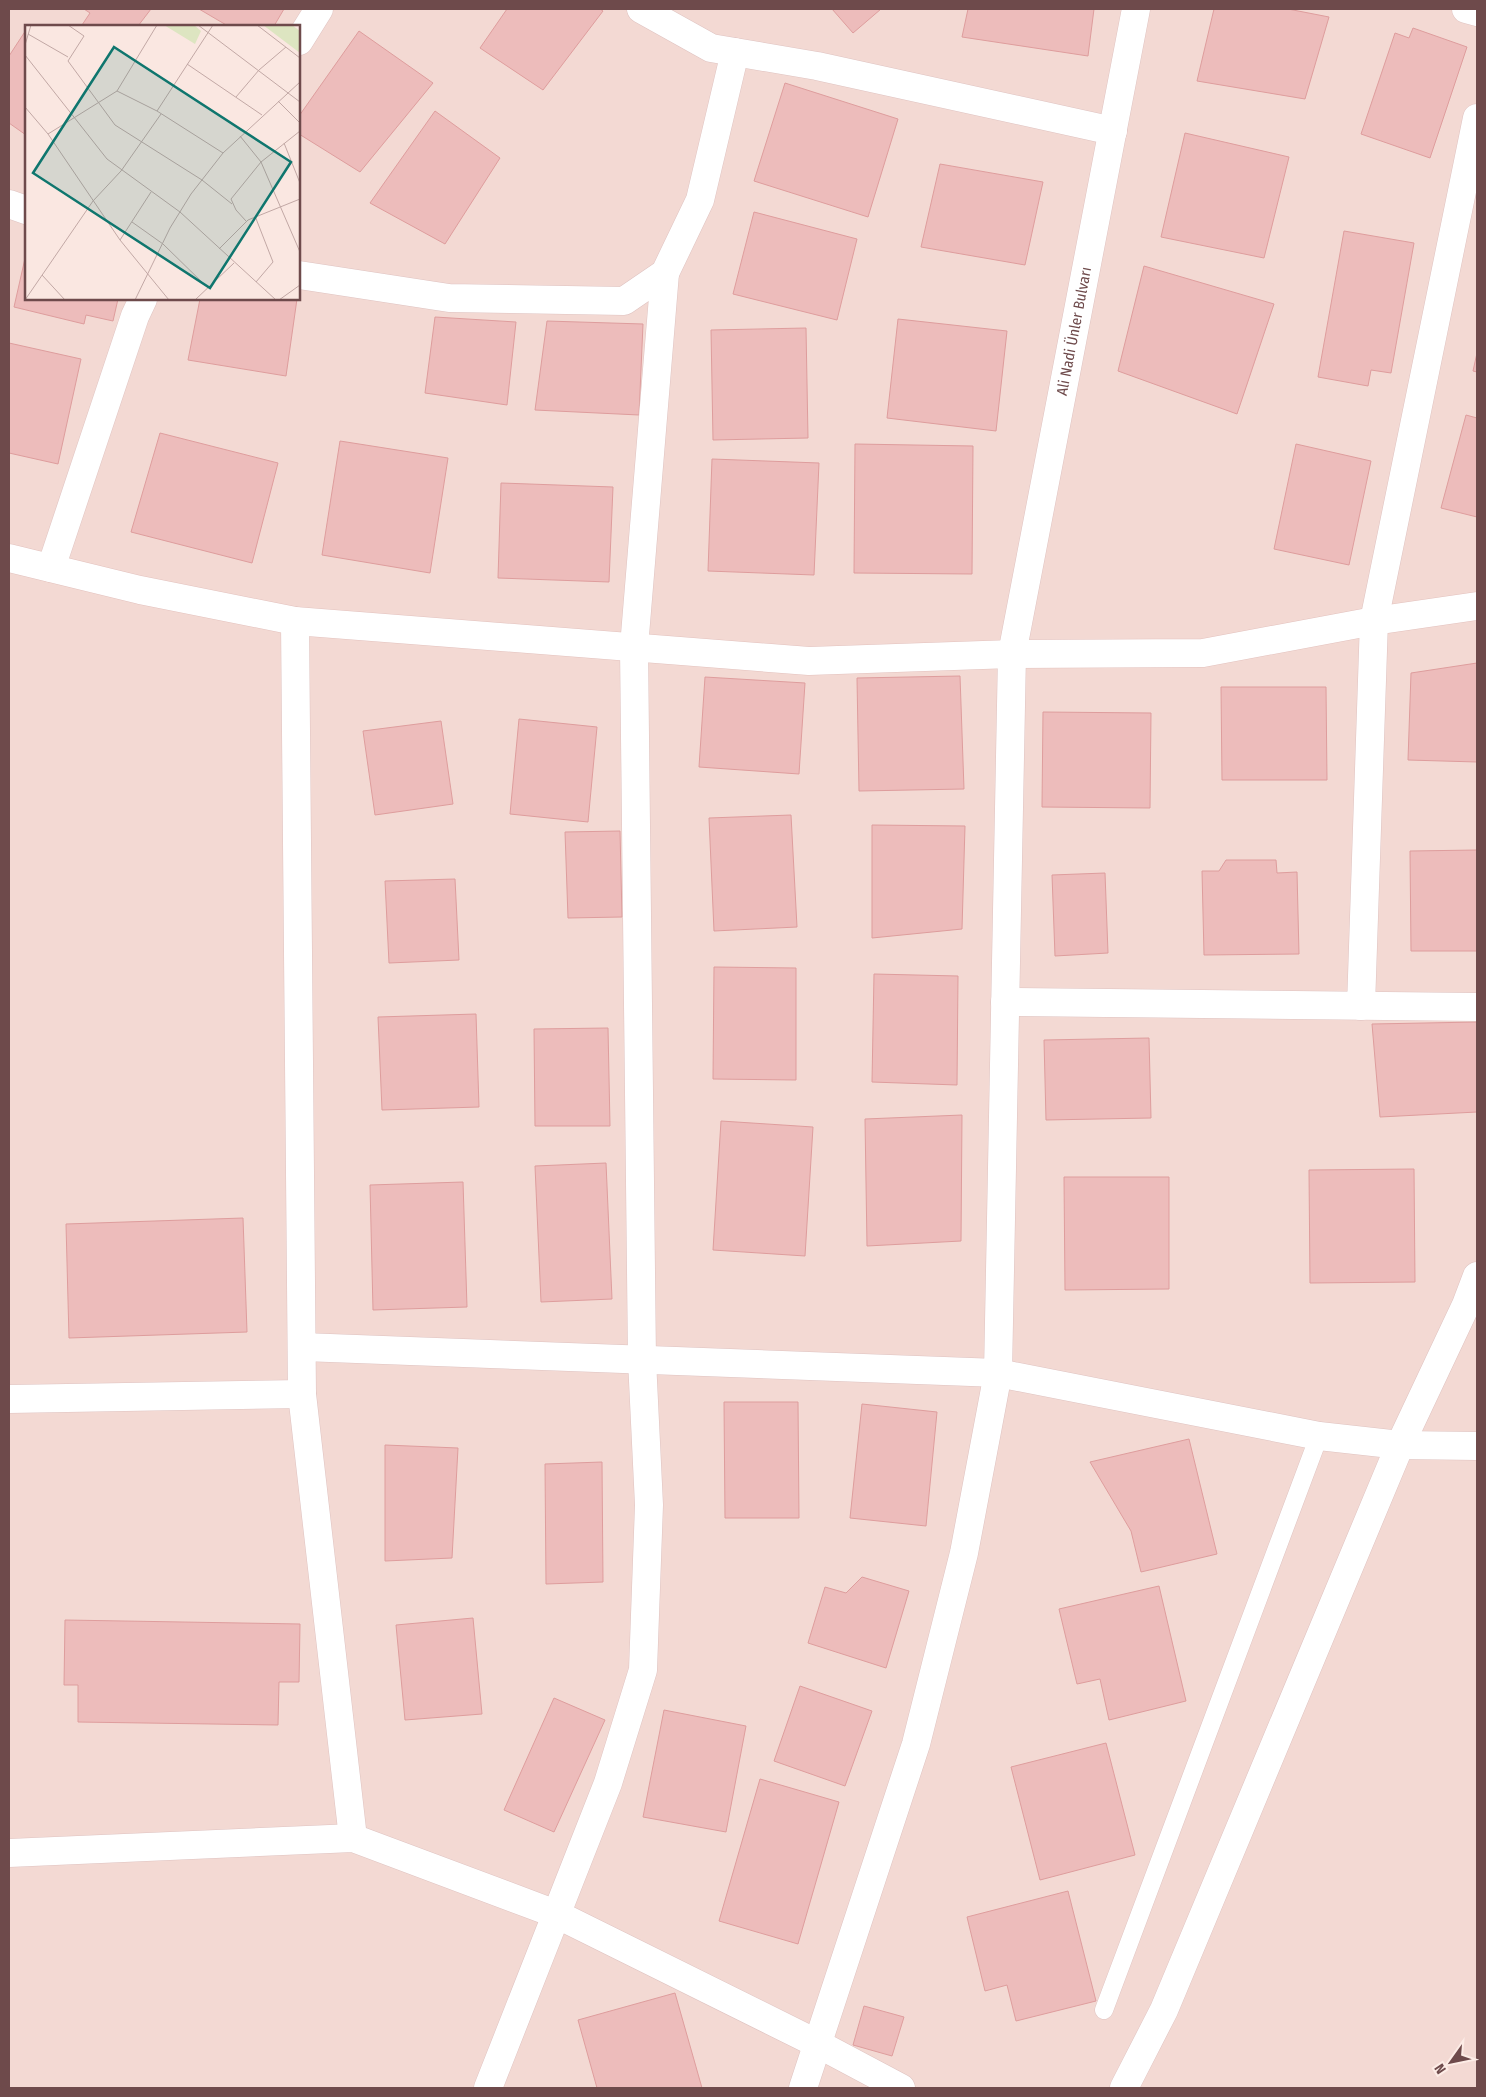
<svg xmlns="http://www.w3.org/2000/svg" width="1486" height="2097" viewBox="0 0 1486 2097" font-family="'Fira Sans Condensed',sans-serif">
  <rect width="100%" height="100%" fill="#fae7e1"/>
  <!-- residential -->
  <path fill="#f3d9d3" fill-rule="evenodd" d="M9,9H1477V2088H9ZM26,26H299V299H26Z"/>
  <!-- building -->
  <g fill="#edbcbb" stroke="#de9d9d">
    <path d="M84,9H151L138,26H84L82,25L90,13Z"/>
    <path d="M199,9H284L274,26H228Z"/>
    <path d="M507,9H600L603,11L543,90L480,48Z"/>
    <path d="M832,9H881L853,33Z"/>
    <path d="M968,9H1094L1088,56L962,37Z"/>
    <path d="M1214,9H1288L1329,17L1305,99L1197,81Z"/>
    <path d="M1413,28L1467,47L1430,158L1361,134L1395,33L1409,38Z"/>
    <path d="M26,30V135L9,123V56Z"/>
    <path d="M359,31L433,83L360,172L299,134V116Z"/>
    <path d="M785,83L898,119L868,217L754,181Z"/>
    <path d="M435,111L500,158L445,244L370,203Z"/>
    <path d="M1185,133L1289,157L1264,258L1161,237Z"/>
    <path d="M940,164L1043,182L1025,265L921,247Z"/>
    <path d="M754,212L857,239L837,320L733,294Z"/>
    <path d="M1344,231L1414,243L1391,373L1371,370L1368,386L1318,377Z"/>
    <path d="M26,254V299H118L113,321L86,315L84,324L14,307Z"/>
    <path d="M1144,266L1274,304L1237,414L1118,371Z"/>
    <path d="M200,299H297L286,376L188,360Z"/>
    <path d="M435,317L516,322L507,405L425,393Z"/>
    <path d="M898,319L1007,331L996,431L887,418Z"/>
    <path d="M547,321L643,324L639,415L535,410Z"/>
    <path d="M806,328L808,438L713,440L711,330Z"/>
    <path d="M9,343L81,359L58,464L9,453Z"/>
    <path d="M1477,353V372L1473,371Z"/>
    <path d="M1466,415L1477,418V517L1441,508Z"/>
    <path d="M160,433L278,463L252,563L131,532Z"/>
    <path d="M340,441L448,458L430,573L322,555Z"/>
    <path d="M855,444L973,446L972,574L854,573Z"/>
    <path d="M1296,444L1371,461L1349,565L1274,549Z"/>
    <path d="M712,459L819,463L814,575L708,571Z"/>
    <path d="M501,483L613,487L609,582L498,578Z"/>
    <path d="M1477,663V762L1408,760L1411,673Z"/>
    <path d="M960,676L964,789L859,791L857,678Z"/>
    <path d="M705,677L805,683L799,774L699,767Z"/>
    <path d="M1221,687H1326L1327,780H1222Z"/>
    <path d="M1043,712L1151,713L1150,808L1042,807Z"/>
    <path d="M519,719L597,727L588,822L510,814Z"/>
    <path d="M441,721L453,804L375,815L363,731Z"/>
    <path d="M791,815L797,927L714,931L709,818Z"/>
    <path d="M872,825L965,826L962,929L872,938Z"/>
    <path d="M620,831L622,917L568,918L565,832Z"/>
    <path d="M1477,850V951H1411L1410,851Z"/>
    <path d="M1226,860H1276L1277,873L1297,872L1299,954L1204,955L1202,871H1219Z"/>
    <path d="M1105,873L1108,953L1055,956L1052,875Z"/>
    <path d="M455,879L459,960L389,963L385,881Z"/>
    <path d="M714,967L796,968V1080L713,1079Z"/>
    <path d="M874,974L958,976L957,1085L872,1082Z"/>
    <path d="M476,1014L479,1107L382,1110L378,1017Z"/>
    <path d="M1477,1022V1112L1380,1117L1372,1024Z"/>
    <path d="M608,1028L610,1126H535L534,1029Z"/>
    <path d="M1149,1038L1151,1118L1046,1120L1044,1040Z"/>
    <path d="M962,1115L961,1241L867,1246L865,1119Z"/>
    <path d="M721,1121L813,1127L805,1256L713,1250Z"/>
    <path d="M606,1163L612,1299L541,1302L535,1166Z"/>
    <path d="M1414,1169L1415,1282L1310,1283L1309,1170Z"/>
    <path d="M1064,1177H1169V1289L1065,1290Z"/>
    <path d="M463,1182L467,1307L373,1310L370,1185Z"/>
    <path d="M243,1218L247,1332L69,1338L66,1224Z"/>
    <path d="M724,1402H798L799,1518H725Z"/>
    <path d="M862,1404L937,1412L926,1526L850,1518Z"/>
    <path d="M1189,1439L1217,1554L1141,1572L1131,1531L1090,1462Z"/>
    <path d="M385,1445L458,1448L452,1558L385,1561Z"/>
    <path d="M602,1462L603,1582L546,1584L545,1464Z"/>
    <path d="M862,1577L909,1591L886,1668L808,1643L825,1587L846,1593Z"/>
    <path d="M1159,1586L1186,1701L1109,1720L1100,1679L1077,1684L1059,1609Z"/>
    <path d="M473,1618L482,1714L405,1720L396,1625Z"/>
    <path d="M65,1620L300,1624L299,1682H279L278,1725L78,1722V1685H64Z"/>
    <path d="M800,1686L872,1711L845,1786L774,1761Z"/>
    <path d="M554,1698L605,1720L554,1832L504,1810Z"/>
    <path d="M664,1710L746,1726L726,1832L643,1817Z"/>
    <path d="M1106,1743L1135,1855L1040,1880L1011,1767Z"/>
    <path d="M760,1779L839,1802L798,1944L719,1921Z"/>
    <path d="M1068,1891L1096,2001L1016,2021L1007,1985L985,1991L967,1917Z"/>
    <path d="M675,1993L702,2088H597L578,2020Z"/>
    <path d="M864,2006L904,2017L892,2056L853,2045Z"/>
  </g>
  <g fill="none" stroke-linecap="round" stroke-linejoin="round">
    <defs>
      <path id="lane" d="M1104,2010L1319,1436"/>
      <g id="street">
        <path d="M641,9L711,48L817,66L1113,131"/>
        <path d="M1466,9L1477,12"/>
        <path d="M299,41L319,9"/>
        <path d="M9,204L26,210"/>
        <path d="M299,275L449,298L624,301L665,273L700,200L735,52"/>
        <path d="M51,568L135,316L143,299"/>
        <path d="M1005,1002L1477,1007"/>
        <path d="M1361,1006L1374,621L1477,118"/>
        <path d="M303,1347L998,1373L1319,1436L1400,1445L1477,1446"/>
        <path d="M302,1394L353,1838"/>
        <path d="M9,1399L302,1394L295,621"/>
        <path d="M9,1853L353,1838L556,1914L818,2044L901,2088"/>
        <path d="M488,2088L608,1783L643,1670L649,1505L642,1360L634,647L665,273"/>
        <path id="s1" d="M803,2088L916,1744L964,1553L998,1373L1012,654L1136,9"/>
        <path d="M1124,2088L1164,2010L1400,1445L1466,1305L1477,1276"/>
      </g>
      <path id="secondary" d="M9,558L140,590L295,621L809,661L1012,654L1203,653L1374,621L1477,606"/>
    </defs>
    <!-- lane casing -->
    <use href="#lane" stroke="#dfc3c1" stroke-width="19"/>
    <!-- street casing -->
    <use href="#street" stroke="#dfc3c1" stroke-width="29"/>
    <!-- secondary casing -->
    <use href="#secondary" stroke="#e3c2be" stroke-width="29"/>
    <!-- lane -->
    <use href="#lane" stroke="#fff" stroke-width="18"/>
    <!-- street -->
    <use href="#street" stroke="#fff" stroke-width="28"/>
    <!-- secondary -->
    <use href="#secondary" stroke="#fff" stroke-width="28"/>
  </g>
  <g text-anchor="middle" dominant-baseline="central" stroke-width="4" stroke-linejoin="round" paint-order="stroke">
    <!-- street labels -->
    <g font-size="15" fill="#6e4a4b" stroke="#fdece6">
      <text stroke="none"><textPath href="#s1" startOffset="1790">Ali Nadi Ünler Bulvarı</textPath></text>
    </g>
  </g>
  <!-- overview -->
  <g transform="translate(25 25)">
    <rect width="275" height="275" fill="#fae7e1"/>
    <path d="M139,0H169L176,6L170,19ZM238,0H267L275,6V28Z" fill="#dde5c1"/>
    <path fill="none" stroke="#c2a8a5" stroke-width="1" d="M43,0L59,11L43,36L90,100L177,155L207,179M173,0L275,77M188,0L132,86L198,128M232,0L275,33M3,9L43,32M0,20L6,0M0,30L82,134L155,187L251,275M162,39L237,90M92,66L132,86M211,72L234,45L261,22M253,76L275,98M0,82L23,109L95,215L144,275M23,109L92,66L132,0M215,111L236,137L275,227M259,118L275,158M230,191L248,237L231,257M221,196L211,185L206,174L236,137L275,106M107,197L138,219L183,263M95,215L126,167M194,224L223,195L275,174M17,250L40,275M0,275L68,176L96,146L136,89M110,275L145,203L166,169L198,128L275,57M170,275L209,238M254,275L275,260"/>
    <path fill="#0f766e" fill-opacity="0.15" stroke="#0f766e" stroke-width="2.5" d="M89,22L266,137L185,263L8,148Z"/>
    <rect width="275" height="275" fill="none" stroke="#6e4a4b" stroke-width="2.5"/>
  </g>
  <!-- border -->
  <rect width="1486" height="2097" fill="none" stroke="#6e4a4b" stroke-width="20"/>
  <!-- north arrow -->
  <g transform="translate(1451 2062) rotate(237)" stroke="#fdece6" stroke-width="4" paint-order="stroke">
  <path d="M0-4L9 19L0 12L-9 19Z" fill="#6e4a4b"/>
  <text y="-8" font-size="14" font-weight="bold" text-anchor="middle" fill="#6e4a4b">N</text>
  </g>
</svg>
